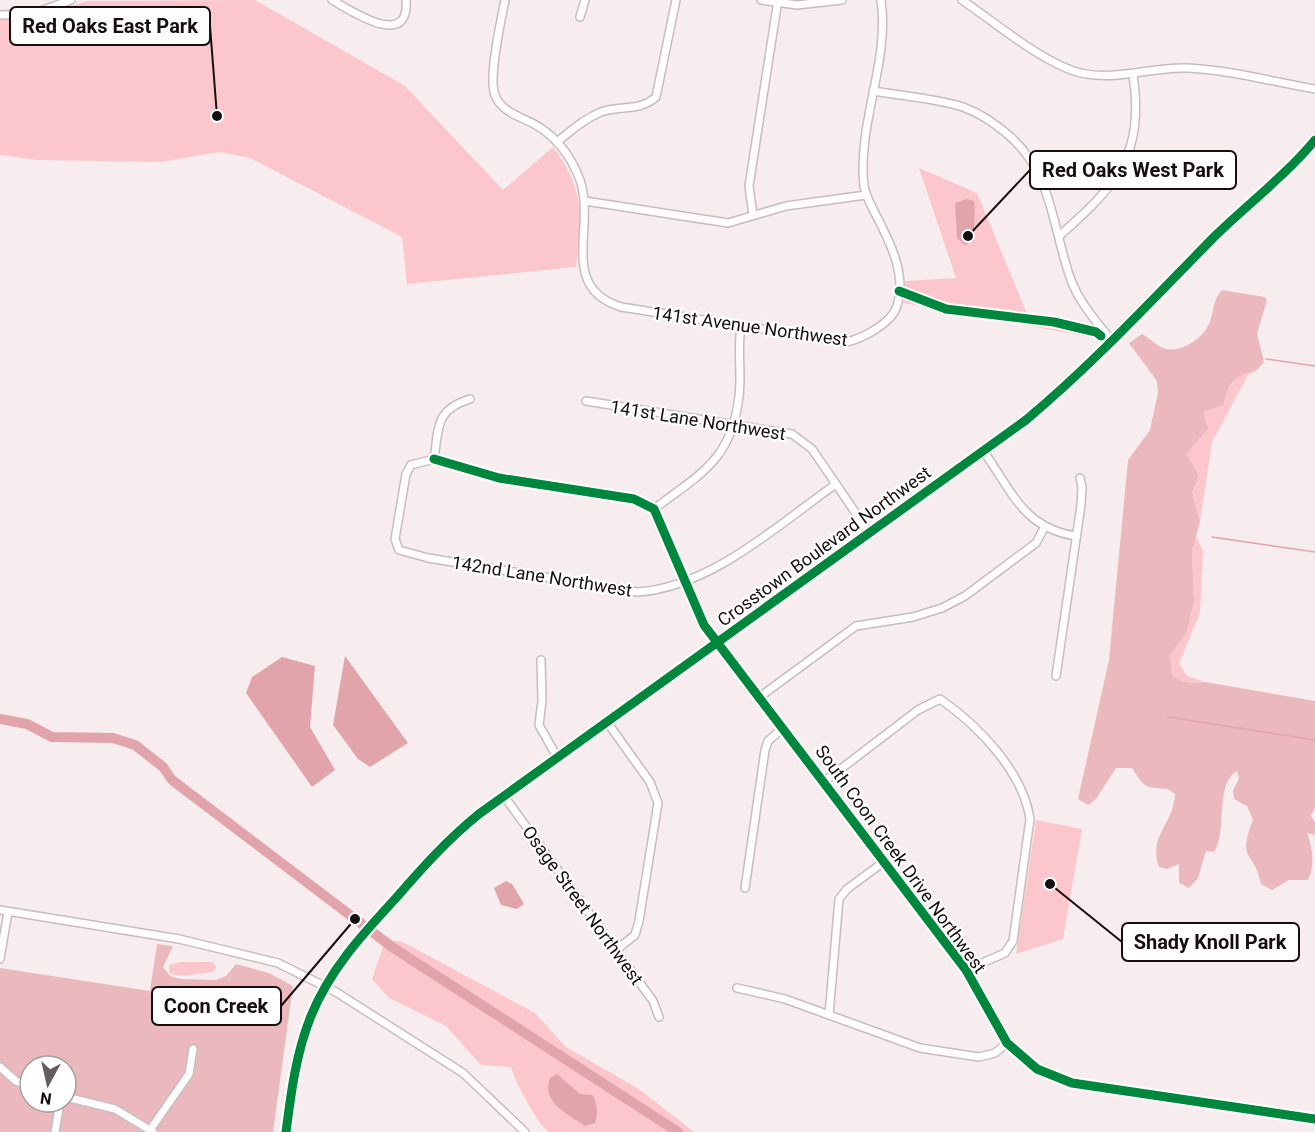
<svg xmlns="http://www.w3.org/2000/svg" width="1315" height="1132" viewBox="0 0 1315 1132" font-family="Roboto,sans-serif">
  <rect width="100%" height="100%" fill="#f8edee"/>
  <!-- green -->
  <g fill="#fbc7cc">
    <path d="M255,0L405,86L503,190L553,147C585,189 582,217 576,267L407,284L402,237L250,158L219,152L161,162L37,160L0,155V19H31L87,1Z"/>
    <path d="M919,168L977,193L1028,316L1092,327L1096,338L904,303L905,281L956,278Z"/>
    <path d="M1256,371L1248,375L1212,442L1200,522L1192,491L1198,478L1186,454L1200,438L1207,423L1204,412L1224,405L1226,392L1241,373Z"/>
    <path d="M1195,535L1203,550L1200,613L1179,663L1187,676L1205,682C1192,683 1182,684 1172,675L1170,655L1187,632L1194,601L1192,549Z"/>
    <path d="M1036,820L1082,829L1063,939L1016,954Z"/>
    <path d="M385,941H401L535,1013L566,1047L639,1089L694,1132H548C535,1119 516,1084 511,1067L481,1065L446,1026L389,998L372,979Z"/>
    <path d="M180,962H213L216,967L213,972L182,976L170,974L169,965Z"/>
  </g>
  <!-- forest -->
  <g fill="#ebb8bd" fill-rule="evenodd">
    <path d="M1222,290L1265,297L1267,300L1257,334L1264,362L1256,371C1237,373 1226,385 1224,405L1204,412L1208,429L1186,454L1197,472L1198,478L1192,492L1200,522L1192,549L1194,601L1187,632L1170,655L1172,675C1182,684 1192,683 1205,682L1315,701V808L1311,816L1315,822V835L1307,833C1313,849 1315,866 1308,880H1289L1272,890L1261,884C1255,851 1236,862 1253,820L1247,806L1234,799L1233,791L1239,778L1237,771C1214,784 1228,832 1214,852L1206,851L1198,878L1189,888L1179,883V864L1167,869L1159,867C1148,835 1173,826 1175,794L1168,789C1145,787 1145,789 1132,768H1116L1096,799L1088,805L1078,799L1109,660L1128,460L1150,430L1158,393L1157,381L1129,343L1142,334C1150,338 1158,347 1166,349C1182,352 1202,339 1209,324C1215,311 1211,303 1222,290Z"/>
    <path d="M157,944L173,946L163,967L170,976L181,979L216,980L226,976L236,964L269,973L293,986L273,1132H0V968L150,991ZM30,1066H66V1102H30Z"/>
  </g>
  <!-- water -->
  <g fill="#e2a4ab">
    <path d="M967,199L974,201C976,213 973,228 974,241L965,245L957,238L955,203Z"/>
    <path d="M345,656L408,743L370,767L358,759L333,725Z"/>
    <path d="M282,657L315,666L310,727L335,770L312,787L246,693L252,677Z"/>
    <path d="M506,881L512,884L524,904L517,909L501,905L494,888Z"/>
    <path d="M557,1074L580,1094L592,1095C598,1102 598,1115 595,1123L585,1126C567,1113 541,1103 550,1078Z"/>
  </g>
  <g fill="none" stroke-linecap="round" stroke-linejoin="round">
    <!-- stream -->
    <g stroke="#e2a4ab" stroke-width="1.5">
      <path d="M1266,359L1315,366"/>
      <path d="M1212,537L1315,552"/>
      <path d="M1168,717L1315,740"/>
    </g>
    <!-- river -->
    <path stroke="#e2a4ab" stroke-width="10" d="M0,719L27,724L52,737L113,738L135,745L163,767L172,780L392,947L678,1132"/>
    <defs>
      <g id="minor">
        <path d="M332,0C350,10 410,51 406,0"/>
        <path d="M505,0C501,20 488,78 495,95C502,114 524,117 539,127C558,139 572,159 580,180C596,228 558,287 621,307L846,342C862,339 892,323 897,306C907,275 890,242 876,215C871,205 866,197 864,186C857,123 890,62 881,0"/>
        <path d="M761,0L797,5L842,0"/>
        <path d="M962,0C994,22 1031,53 1066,68C1106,86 1147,66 1188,68C1230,70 1274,82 1315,89"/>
        <path d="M0,15L32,14L71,0"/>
        <path d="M580,17L585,0"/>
        <path d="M873,91C903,96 934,98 963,107C979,113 993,122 1006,133C1053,171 1052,228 1071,280C1080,304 1097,322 1112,341"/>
        <path d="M557,142C571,131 584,119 601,112C621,105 639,112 656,97L676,0"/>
        <path d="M585,201L728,223L786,206L866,195"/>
        <path d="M753,215L749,186L778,0"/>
        <path d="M1059,236C1116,186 1145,155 1133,75"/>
        <path d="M586,401L792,434L812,449L870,534"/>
        <path d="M984,452C1012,491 1023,528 1076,536"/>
        <path d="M434,459L499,478L634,499L654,509L704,625L966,970L1007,1043L1037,1069L1072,1083L1315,1119"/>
        <path d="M434,459L411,465L406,474L395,539L399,550L428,558L637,592C710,588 779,524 836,484"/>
        <path d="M434,459C439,427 435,410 470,399"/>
        <path d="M654,509C700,474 732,460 739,396C742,373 737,350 741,327"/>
        <path d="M541,660L542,701L539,725L557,757"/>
        <path d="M1056,676L1081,505L1082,487L1080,478"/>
        <path d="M761,696L856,626L913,617L942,608L965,596L1036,543L1044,528"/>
        <path d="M607,722L650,782L658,803L639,921L635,935L616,950"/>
        <path d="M825,781L918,710L940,699C979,726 1023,772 1030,819L1013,941L1005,953L966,970"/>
        <path d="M504,796L653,1001L659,1017"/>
        <path d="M745,888L765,750L768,741L783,728"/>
        <path d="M0,910L179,939L278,963L336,992L463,1073L525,1132"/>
        <path d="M0,959L8,912"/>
        <path d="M737,988L785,999L920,1048L979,1057L995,1053L1007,1043"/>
        <path d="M829,1015L839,899L847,889L885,861"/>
        <path d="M0,1067L16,1081L30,1087"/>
        <path d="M66,1097L115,1109L153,1132"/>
        <path d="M150,1130L189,1074L193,1049"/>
        <path d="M55,1132L60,1102"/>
        <path d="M286,1132C291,1093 296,1053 311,1016C330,969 362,935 396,898C422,868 448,839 479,814L1026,420C1094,363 1154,298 1216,235C1249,203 1286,175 1315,140"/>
      </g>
    </defs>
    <!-- minor casing -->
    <use href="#minor" stroke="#c6bdbe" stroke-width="10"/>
    <!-- minor -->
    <use href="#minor" stroke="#fefcfc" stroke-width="7"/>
    <defs>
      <g id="cycleway">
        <path d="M899,291L946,309L1054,322L1096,332L1101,336"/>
        <path d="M434,459L499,478L634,499L654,509L704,625L966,970L1007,1043L1037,1069L1072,1083L1315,1119"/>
        <path d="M286,1132C291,1093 296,1053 311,1016C330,969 362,935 396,898C422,868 448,839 479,814L1026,420C1094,363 1154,298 1216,235C1249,203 1286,175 1315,140"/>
      </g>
    </defs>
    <!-- cycleway casing -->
    <use href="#cycleway" stroke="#fff" stroke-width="13"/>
    <!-- cycleway -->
    <use href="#cycleway" stroke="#00873e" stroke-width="9"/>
  </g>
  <g text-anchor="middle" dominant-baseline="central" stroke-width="4.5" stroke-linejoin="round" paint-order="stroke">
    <!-- street labels -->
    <g font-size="18" fill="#160f0f" stroke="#fff">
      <text transform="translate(750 326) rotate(8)">141st Avenue Northwest</text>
      <text transform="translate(698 420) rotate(9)">141st Lane Northwest</text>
      <text transform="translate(824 546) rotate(-36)">Crosstown Boulevard Northwest</text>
      <text transform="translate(542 576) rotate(9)">142nd Lane Northwest</text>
      <text transform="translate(901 859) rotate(54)">South Coon Creek Drive Northwest</text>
      <text transform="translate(583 905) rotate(54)">Osage Street Northwest</text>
    </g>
  </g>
  <!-- callouts -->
  <path fill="none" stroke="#160f0f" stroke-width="2" d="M217 116L210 26M968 236L1030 170M1050 884L1122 942M355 919L281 1006"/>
  <g fill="#160f0f" stroke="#fff" stroke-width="2">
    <circle cx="217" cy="116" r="6"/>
    <circle cx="968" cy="236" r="6"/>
    <circle cx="1050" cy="884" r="6"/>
    <circle cx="355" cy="919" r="6"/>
  </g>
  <g fill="#fff" stroke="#160f0f" stroke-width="2">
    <rect x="10" y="7" width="200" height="38" rx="6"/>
    <rect x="1030" y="151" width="206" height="38" rx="6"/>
    <rect x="1122" y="923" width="177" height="38" rx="6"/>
    <rect x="152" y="987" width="129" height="38" rx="6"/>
  </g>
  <g font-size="20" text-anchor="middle" font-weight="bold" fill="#160f0f">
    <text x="110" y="33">Red Oaks East Park</text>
    <text x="1133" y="177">Red Oaks West Park</text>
    <text x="1210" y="949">Shady Knoll Park</text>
    <text x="216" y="1013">Coon Creek</text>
  </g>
  <!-- north arrow -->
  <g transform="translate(48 1084) rotate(188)"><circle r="28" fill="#ffffff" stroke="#a29f9f" stroke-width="1.5"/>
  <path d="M0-4.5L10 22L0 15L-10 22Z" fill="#655d5d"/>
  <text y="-9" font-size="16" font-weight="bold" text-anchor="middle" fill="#160f0f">N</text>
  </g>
</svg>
